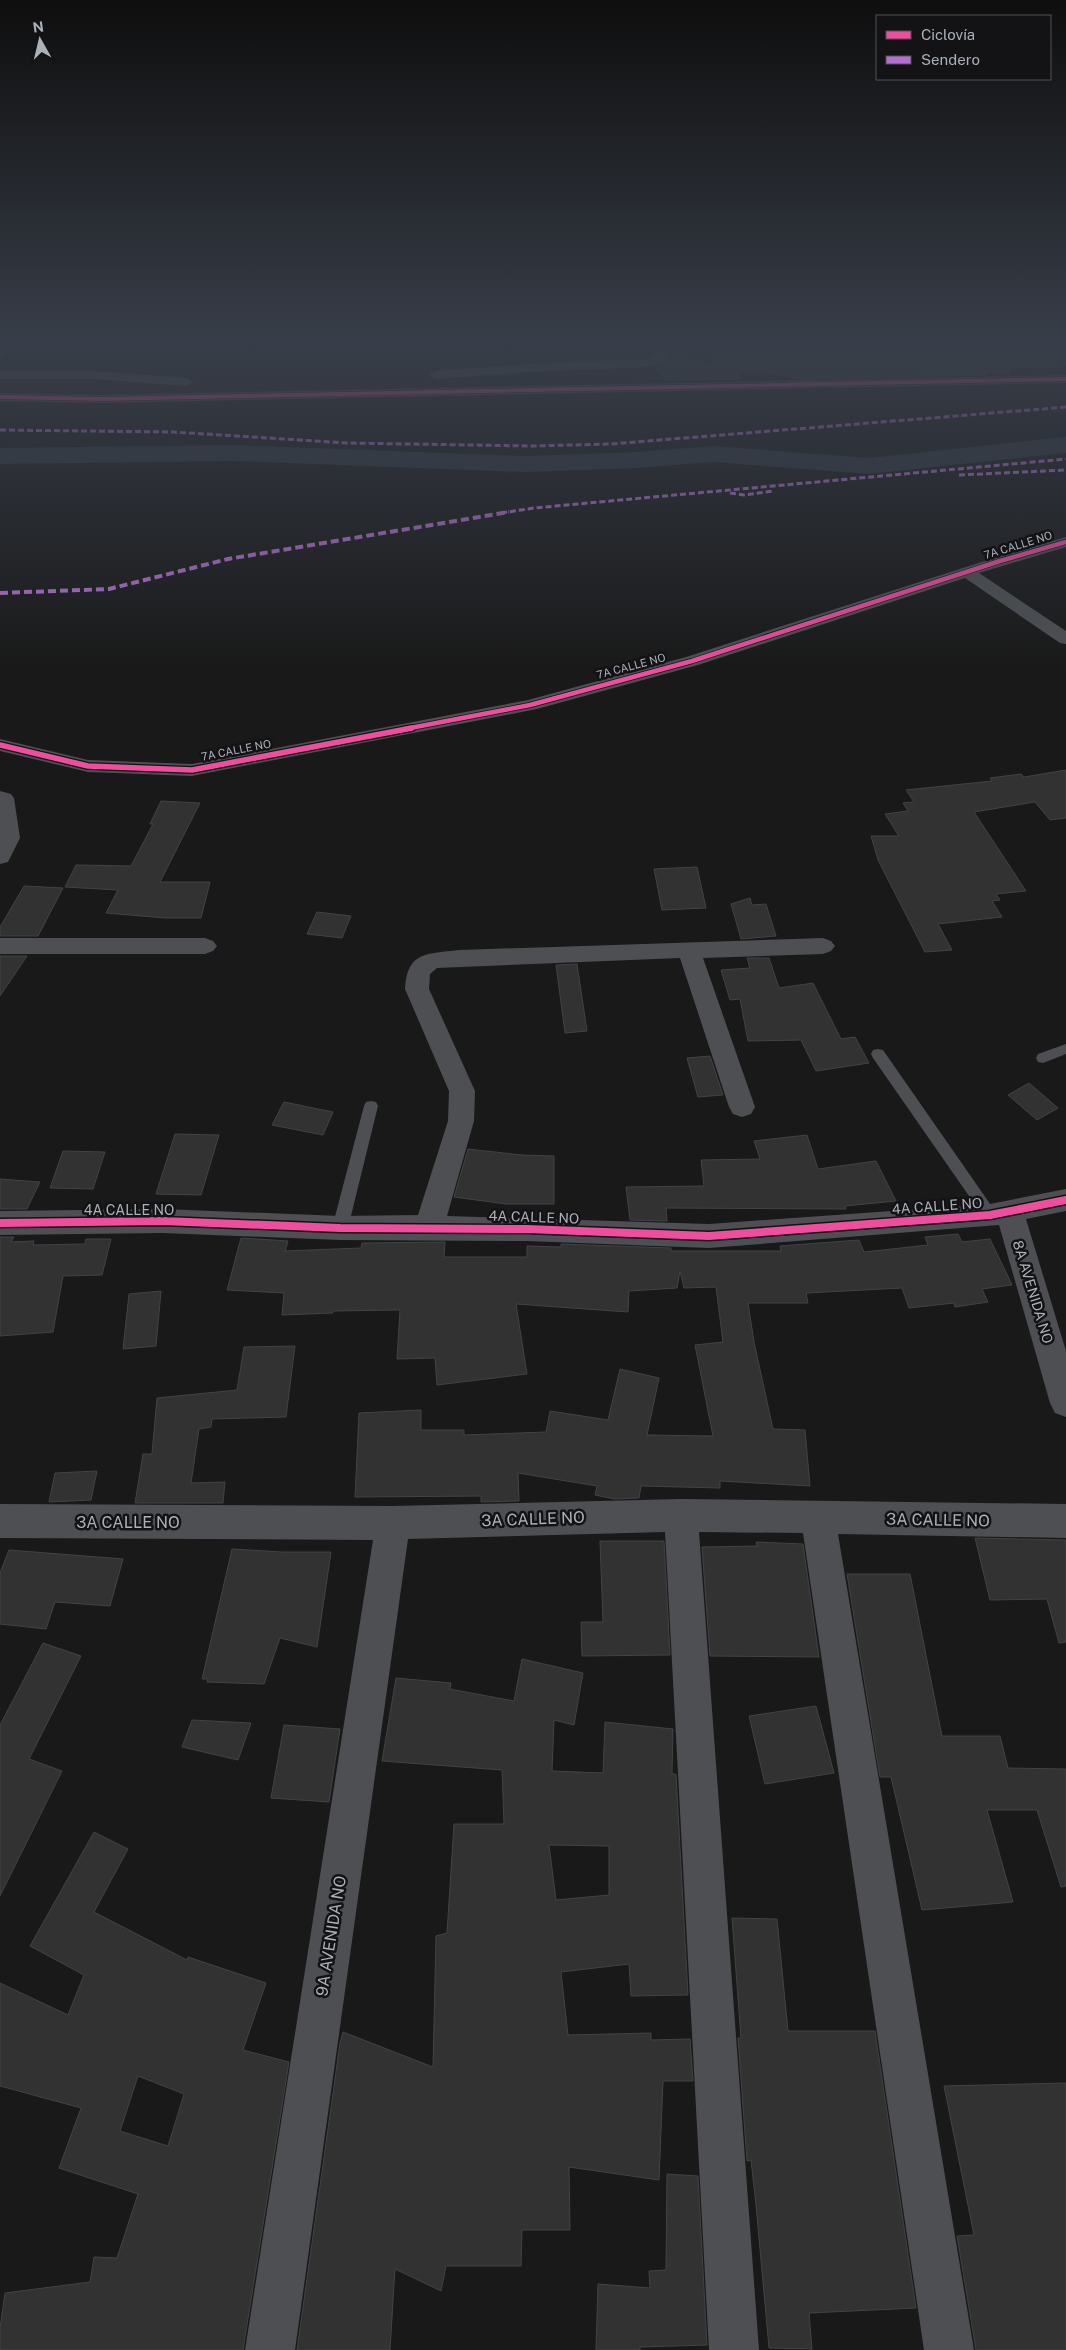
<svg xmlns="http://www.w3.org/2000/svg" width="1066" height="2350" viewBox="0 0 1066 2350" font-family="'Public Sans',sans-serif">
  <rect width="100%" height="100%" fill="#191919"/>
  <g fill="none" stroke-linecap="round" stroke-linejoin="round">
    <!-- river -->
    <path fill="#2d353b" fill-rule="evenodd" d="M1066,437V453L869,474L713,462L637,468L525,472L233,461L0,464V448L233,445L525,456L637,452L713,446L869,458Z"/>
  </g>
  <!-- building -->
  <g fill="#323233" stroke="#414345" fill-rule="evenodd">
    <path d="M753,343H985L1013,345L1014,343H1066V366L1007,368L1010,373H985L987,375L795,379L773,372H737L739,379L677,380H666L655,367L661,365L675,354L686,352L711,366L715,344L753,346Z"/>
    <path d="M1066,770V818L1050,820L1035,802L974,812L1026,891L996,894L1000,900L992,901L1002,917L938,924L952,950L925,952L878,860L871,836H899L885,814L908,811L903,803L914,802L906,790L992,781L990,778L1021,774L1024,777Z"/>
    <path d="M161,801L200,803L160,882H210L201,918H165L106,913L118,890L65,887L76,865L131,866L153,824H150Z"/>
    <path d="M697,867L706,908L662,910L654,869Z"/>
    <path d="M24,886L63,888L38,936H0V927Z"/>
    <path d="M750,898L752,905L766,904L776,936L741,939L731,904Z"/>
    <path d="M317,912L351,916L342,938L307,934Z"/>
    <path d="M0,956H27L0,996Z"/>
    <path d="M747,958H769L779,988L813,983L841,1039L855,1037L869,1063L816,1071L801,1040L748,1041L740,999L730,1000L721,970L750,968Z"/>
    <path d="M577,964L587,1031L565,1033L556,965Z"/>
    <path d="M710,1056L723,1095L698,1097L687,1058Z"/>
    <path d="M1029,1083L1058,1108L1037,1120L1008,1095Z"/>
    <path d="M284,1102L333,1112L323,1135L272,1125Z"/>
    <path d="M175,1134L219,1135L201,1195L156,1194Z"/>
    <path d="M807,1135L818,1169L876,1161L896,1201L845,1206L846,1209L666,1208L667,1221L630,1220L626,1187L704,1186L701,1160L760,1159L754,1141Z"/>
    <path d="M468,1149L522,1155L554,1156V1204H506L454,1197Z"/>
    <path d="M63,1151L105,1152L93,1189L50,1188Z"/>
    <path d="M0,1179L40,1182L27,1209H0Z"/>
    <path d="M958,1234L962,1242L990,1239L1012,1285L982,1289L988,1302L955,1307L954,1303L909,1308L902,1288L806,1293L808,1303H748L754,1342L773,1429L805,1430L810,1486L720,1481V1488L641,1486L639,1498L615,1499L595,1495L597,1486L518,1473L519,1501L481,1502V1496L355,1497L359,1413L421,1410V1430H464V1435L546,1432L550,1411L608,1420L620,1369L659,1378L647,1435L713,1436L695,1345L723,1342L716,1287L684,1288L680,1271L677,1288L629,1291L628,1312L516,1304L527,1374L437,1385L435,1358L397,1359L400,1310L333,1311V1313L282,1315L284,1293L227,1290L241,1238L288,1241L285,1251L361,1248L362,1243L445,1242L444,1257H527V1246L561,1247V1244L671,1248V1251H781L780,1246L859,1240L864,1252L928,1245L925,1237Z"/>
    <path d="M0,1237H14L11,1242L34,1241L33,1245L85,1244L86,1239H111L102,1275L63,1276L53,1332L0,1336Z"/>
    <path d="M161,1291L156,1346L123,1349L129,1294Z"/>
    <path d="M295,1346L286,1417L212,1419L211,1427L199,1429L191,1483L225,1482L223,1503H135L143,1454H152L157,1398L237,1390L244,1347Z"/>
    <path d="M97,1471L91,1500L49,1502L55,1473Z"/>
    <path d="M975,1538L1066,1540V1642L1059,1643L1047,1599L990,1600Z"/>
    <path d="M600,1541H664L670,1655L582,1656L581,1622H603Z"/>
    <path d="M756,1542L803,1544L819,1657L710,1656L702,1547L757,1546Z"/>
    <path d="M232,1549L282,1552H331L317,1647L280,1638L264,1684L207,1682L208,1679H202Z"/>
    <path d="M9,1550L123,1559L110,1606L55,1602L46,1629L0,1624V1573Z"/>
    <path d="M847,1574H910L942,1736H1000L1008,1768L1066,1769V1886L1061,1887L1037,1810H987L1013,1902L922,1910L891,1777H880Z"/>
    <path d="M43,1643L81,1656L29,1759L62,1771L0,1896V1725Z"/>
    <path d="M522,1659L583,1673L574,1725L554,1720L552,1771L603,1773L605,1722L673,1729L672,1774H676L688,1995L631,1996L629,1964L561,1972L568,2035L651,2033V2040L690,2039L693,2081H663L659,2180L569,2167L570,2230H522L521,2266H446L441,2291L395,2269L390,2350H297L340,2043L343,2032L433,2067L436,1936L447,1933L454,1824H504L502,1770L382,1761L396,1678L451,1683L450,1689L514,1701ZM549,1845L609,1846V1895L556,1900Z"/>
    <path d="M816,1706L834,1773L765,1784L749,1716Z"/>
    <path d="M192,1720L251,1723L238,1760L182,1747Z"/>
    <path d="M284,1725L340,1729L329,1802L271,1798Z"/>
    <path d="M94,1832L128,1849L94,1912L187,1960L188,1957L266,1983L243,2050L289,2062L243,2350H0V2328L5,2293L90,2282L94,2257L117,2258L138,2194L59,2168L81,2108L0,2086V1983L68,2015L84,1975L30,1946ZM138,2076L184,2094L168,2146L120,2131Z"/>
    <path d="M732,1918L777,1919L788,2031H875L916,2308L809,2313L812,2349L769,2348L756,2205L751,2160L747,2161L738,2038H741Z"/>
    <path d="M1066,2083V2350H976L957,2236L974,2235L944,2086Z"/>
    <path d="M667,2174L698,2176L707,2345L640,2347V2350H596L598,2284L650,2288L649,2271L666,2270Z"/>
  </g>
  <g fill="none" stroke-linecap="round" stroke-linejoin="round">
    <!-- service -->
    <g fill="#4d4f52" fill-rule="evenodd">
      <path d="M1066,1044V1054L1043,1063L1038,1062L1036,1058L1038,1054Z"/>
      <path d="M878,1049L883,1050L995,1211L998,1215L995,1219L990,1221L985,1219L873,1058L871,1054L873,1050Z"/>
      <path d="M371,1101L376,1102L378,1106L348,1228L345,1232L340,1234L335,1232L332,1228L364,1106L366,1102Z"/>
    </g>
    <!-- minor -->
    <g fill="#4d4f52" fill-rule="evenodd">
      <path d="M0,343H10L6,354L0,358Z"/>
      <path d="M671,343H685L660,364L647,367L529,372L435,379L429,375L435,371L529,364L647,359L652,358Z"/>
      <path d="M0,371H94L187,378L193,382L187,386L94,379H0Z"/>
      <path d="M1066,375V383L103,403L0,401V393L103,395Z"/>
      <path d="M1066,537V547L979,573L1066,631V644L1060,643L965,578L698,665L537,709L192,776L88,772L0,751V739L88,760L192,764L528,700L686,657L994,558Z"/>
      <path d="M0,791L11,794L14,798L20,838L8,862L0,864Z"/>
      <path d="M0,938H205L213,941L217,946L213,951L205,954H0Z"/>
      <path d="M823,938L831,941L835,946L831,951L823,954L703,958L755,1107L751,1114L742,1117L733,1114L729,1107L680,958L437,968L430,974L429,989L475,1091L474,1121L447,1216L709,1224L990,1204L1066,1189V1211L1026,1219L1066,1351V1417L1055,1413L1050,1403L999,1225L709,1248L527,1241L340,1240L163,1233L0,1235V1211L163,1209L340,1216L418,1215L448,1121L449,1091L405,989C407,951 427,954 459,950Z"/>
      <path d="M681,1499L1066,1504V1538L838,1534L974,2350H924L803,1533L699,1532L759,2350H709L665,1532L408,1539L295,2350H245L373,1540L0,1538V1504L393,1506Z"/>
    </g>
    <!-- quiet-far1 -->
    <g stroke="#b36fd0" stroke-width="3" stroke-dasharray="6 3" stroke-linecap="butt">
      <path d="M0,430L174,432L347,443L532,446L611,444L1066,407"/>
      <path d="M959,475L1066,470"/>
      <path d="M730,493L744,495L774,491"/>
      <path d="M501,513L534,508L1066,459"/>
    </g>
    <!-- quiet -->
    <path stroke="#b36fd0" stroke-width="4" stroke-dasharray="8 4" stroke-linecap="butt" d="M0,593L109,589L228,559L509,512"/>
    <defs>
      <path id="cycleway-far3" d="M0,397L103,399L1066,379"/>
      <path id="cycleway-far2" d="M405,729L530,705L692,661L1000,561L1066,542"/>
      <path id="cycleway-far1" d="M0,745L88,766L192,770L412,728"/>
      <path id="cycleway" d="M0,1223L163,1221L340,1228L527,1229L709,1236L990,1215L1066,1200"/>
    </defs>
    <!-- cycleway-far3 casing -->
    <use href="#cycleway-far3" stroke="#131315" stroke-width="5"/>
    <!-- cycleway-far2 casing -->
    <use href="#cycleway-far2" stroke="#131315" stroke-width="6"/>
    <!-- cycleway-far1 casing -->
    <use href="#cycleway-far1" stroke="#131315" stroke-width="8"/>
    <!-- cycleway casing -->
    <use href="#cycleway" stroke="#131315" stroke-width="11"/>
    <!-- cycleway-far3 -->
    <use href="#cycleway-far3" stroke="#ef4d9e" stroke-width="4"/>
    <!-- cycleway-far2 -->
    <use href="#cycleway-far2" stroke="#ef4d9e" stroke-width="4.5"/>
    <!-- cycleway-far1 -->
    <use href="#cycleway-far1" stroke="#ef4d9e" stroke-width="5.5"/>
    <!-- cycleway -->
    <use href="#cycleway" stroke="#ef4d9e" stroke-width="8"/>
  </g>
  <!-- sky -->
  <linearGradient id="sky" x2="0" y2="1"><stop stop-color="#0e0e0e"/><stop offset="0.51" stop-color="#383e49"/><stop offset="1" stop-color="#383e49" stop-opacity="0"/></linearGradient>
  <rect width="1066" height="672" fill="url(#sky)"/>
  <g text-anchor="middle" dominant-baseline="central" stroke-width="5" stroke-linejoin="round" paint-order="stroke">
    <!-- far-street labels -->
    <g font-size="11" fill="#abb1b9" stroke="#131315">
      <text transform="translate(1018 545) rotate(-17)">7A CALLE NO</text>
      <text transform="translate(631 666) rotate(-15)">7A CALLE NO</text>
      <text transform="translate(236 750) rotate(-11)">7A CALLE NO</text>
    </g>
    <!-- street labels -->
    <g font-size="14" fill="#abb1b9" stroke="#131315">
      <text transform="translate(937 1206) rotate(-4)">4A CALLE NO</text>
      <text x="129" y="1210">4A CALLE NO</text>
      <text transform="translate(534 1217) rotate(2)">4A CALLE NO</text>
      <text transform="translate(1033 1292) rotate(73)">8A AVENIDA NO</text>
    </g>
    <!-- near-street labels -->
    <g font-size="16" fill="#abb1b9" stroke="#131315">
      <text transform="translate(533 1519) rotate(-2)">3A CALLE NO</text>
      <text transform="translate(938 1520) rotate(1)">3A CALLE NO</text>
      <text x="128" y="1522">3A CALLE NO</text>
      <text transform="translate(331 1936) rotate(-81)">9A AVENIDA NO</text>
    </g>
  </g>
  <!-- legend -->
  <rect x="876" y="15" width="175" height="65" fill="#131315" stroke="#505257"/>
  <rect x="886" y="31" width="25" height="8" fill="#ef4d9e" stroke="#505257"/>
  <text x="921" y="40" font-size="15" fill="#abb1b9">Ciclovía</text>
  <rect x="886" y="56" width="25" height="8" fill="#b36fd0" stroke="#505257"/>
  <text x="921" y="65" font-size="15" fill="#abb1b9">Sendero</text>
  <!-- north arrow -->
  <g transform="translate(40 40) rotate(352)" stroke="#131315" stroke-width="4" paint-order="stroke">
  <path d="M0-4L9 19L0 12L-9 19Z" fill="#abb1b9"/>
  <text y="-8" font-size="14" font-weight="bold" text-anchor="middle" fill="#abb1b9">N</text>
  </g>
</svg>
